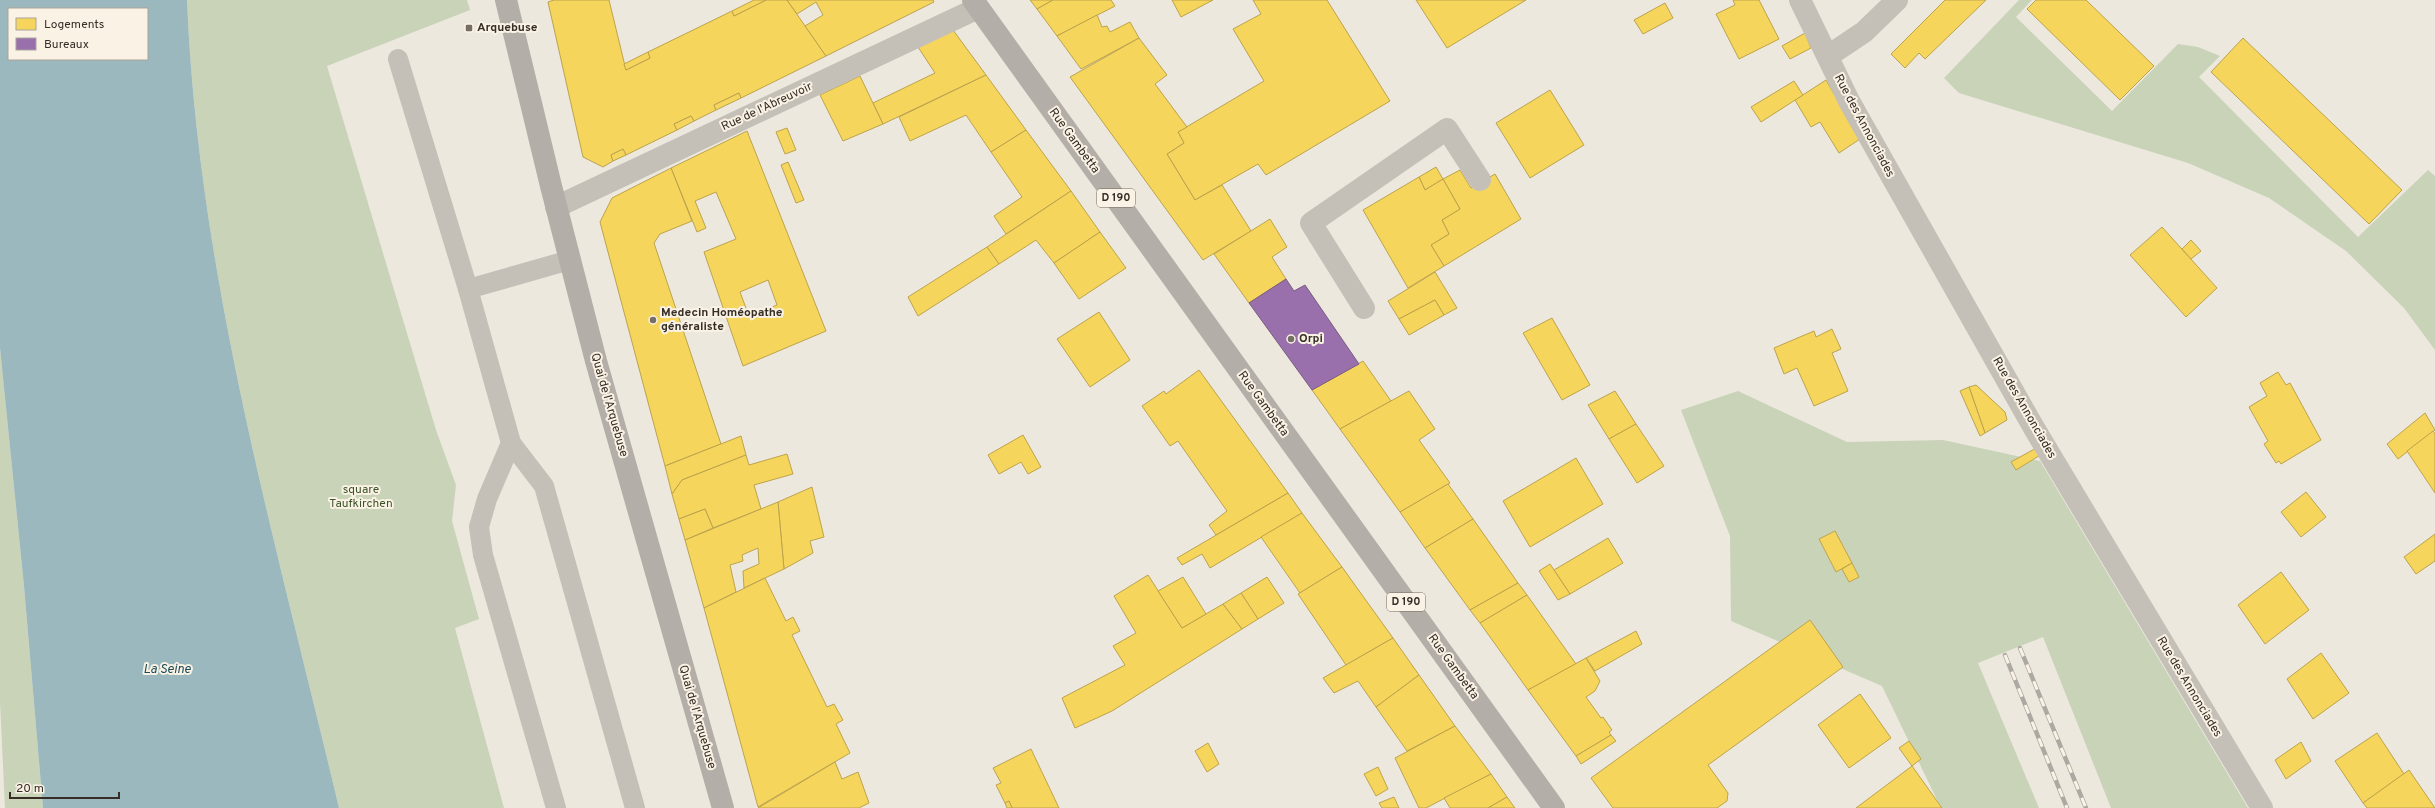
<svg xmlns="http://www.w3.org/2000/svg" width="2435" height="808" viewBox="0 0 2435 808" font-family="Overpass,sans-serif">
  <rect width="100%" height="100%" fill="#ece8de"/>
  <!-- green -->
  <g fill="#c9d3b8">
    <path d="M187,0H467L470,10L327,66L436,430L456,485L452,521L479,619L455,628L504,808H339C276,542 198,275 187,0Z"/>
    <path d="M2019,0H2032L2016,17L2112,111L2178,44L2198,47L2220,56L2199,77L2358,237L2428,170L2435,176V350L2404,308L2346,251L2269,198L2188,163L1959,93L1944,78Z"/>
    <path d="M0,348L24,586L43,808H5L0,702Z"/>
    <path d="M1738,391L1847,442L1943,440L2040,461L2248,808H2111L2043,637L1978,663L2039,808H1941L1882,686L1731,621L1730,536L1681,410Z"/>
  </g>
  <!-- water -->
  <path fill="#9ab8be" fill-rule="evenodd" d="M0,0H187C198,275 276,542 339,808H43L24,586L0,348ZM9,9H147V59H9Z"/>
  <!-- homes -->
  <g fill="#f6d55c" stroke="#bca34c" fill-rule="evenodd">
    <path d="M554,0H609L626,70L650,58L648,52L732,11L734,16L766,0H787L826,56L741,98L739,93L714,105L716,110L694,121L691,116L674,124L677,130L626,155L623,149L611,155L613,161L603,167L583,157L548,2Z"/>
    <path d="M754,0H766L734,16L732,11Z"/>
    <path d="M787,0H933L934,2L826,56L805,26L823,15L816,2L797,14Z"/>
    <path d="M1030,0H1053L1037,9Z"/>
    <path d="M1053,0H1111L1115,6L1057,36L1037,9Z"/>
    <path d="M1172,0H1213L1181,17Z"/>
    <path d="M1253,0H1327L1390,101L1266,175L1258,164L1195,200L1167,154L1184,143L1178,132L1264,81L1233,29L1261,14Z"/>
    <path d="M1416,0H1526L1447,48Z"/>
    <path d="M1733,0H1759L1779,39L1739,59L1716,14L1735,5Z"/>
    <path d="M1945,0H1986L1925,59L1919,53L1905,68L1891,54Z"/>
    <path d="M2036,0H2086L2154,66L2120,100L2027,9Z"/>
    <path d="M1665,3L1673,18L1643,34L1634,20Z"/>
    <path d="M1097,15L1102,27L1107,26L1110,32L1130,22L1139,38L1081,69L1057,36Z"/>
    <path d="M953,30L986,75L883,124L873,103L935,73L918,47Z"/>
    <path d="M1805,33L1811,48L1790,59L1782,46Z"/>
    <path d="M1139,38L1167,75L1155,84L1187,127L1178,132L1184,143L1167,154L1195,200L1222,185L1251,231L1203,260L1070,77Z"/>
    <path d="M2243,38L2402,190L2369,224L2211,72Z"/>
    <path d="M648,52L650,58L626,70L624,64Z"/>
    <path d="M986,75L1026,130L991,152L966,115L910,141L899,117Z"/>
    <path d="M860,76L883,124L843,141L820,95Z"/>
    <path d="M1826,80L1860,139L1839,153L1820,122L1811,127L1795,100Z"/>
    <path d="M1794,81L1803,95L1761,122L1751,107Z"/>
    <path d="M1550,90L1584,145L1530,178L1496,123Z"/>
    <path d="M739,93L741,98L716,110L714,105Z"/>
    <path d="M691,116L694,121L677,130L674,124Z"/>
    <path d="M787,128L796,150L785,154L776,132Z"/>
    <path d="M1026,130L1071,191L1006,234L994,216L1022,197L991,152Z"/>
    <path d="M747,131L826,331L743,366L704,252L736,239L716,192L695,201L706,228L697,232L671,168ZM768,280L777,305L749,316L740,292Z"/>
    <path d="M623,149L626,155L613,161L611,155Z"/>
    <path d="M788,162L804,200L796,203L781,165Z"/>
    <path d="M1436,167L1443,179L1425,190L1419,177Z"/>
    <path d="M671,168L692,221L660,234L654,243L721,444L665,466L600,222L612,198Z"/>
    <path d="M1460,170L1471,188L1495,174L1521,219L1444,266L1431,245L1449,234L1442,220L1460,209L1443,179Z"/>
    <path d="M1419,177L1425,190L1443,179L1460,209L1442,220L1449,234L1431,245L1444,266L1408,288L1363,210Z"/>
    <path d="M1071,191L1100,232L1054,263L1036,240L999,264L987,247Z"/>
    <path d="M1270,219L1287,247L1272,257L1286,279L1249,303L1214,254Z"/>
    <path d="M2162,227L2217,288L2186,317L2130,255Z"/>
    <path d="M1100,232L1126,268L1079,299L1054,263Z"/>
    <path d="M2191,240L2201,251L2191,259L2182,249Z"/>
    <path d="M987,247L999,264L918,316L908,297Z"/>
    <path d="M1435,272L1457,308L1444,315L1435,300L1399,319L1388,301Z"/>
    <path d="M1435,300L1444,315L1409,335L1399,319Z"/>
    <path d="M1099,312L1130,360L1090,387L1057,339Z"/>
    <path d="M1552,318L1590,385L1562,400L1523,333Z"/>
    <path d="M1832,329L1841,349L1832,353L1848,391L1814,406L1797,368L1784,374L1774,348L1814,331L1816,337Z"/>
    <path d="M1363,361L1391,401L1340,429L1312,390Z"/>
    <path d="M1199,370L1288,493L1216,535L1209,525L1227,511L1178,441L1170,446L1142,406L1164,391L1166,394Z"/>
    <path d="M2278,372L2286,385L2290,383L2321,440L2281,464L2279,461L2276,463L2264,444L2268,441L2249,407L2267,396L2260,383Z"/>
    <path d="M1976,385L2005,412L2007,420L1985,433L1969,387Z"/>
    <path d="M1969,387L1985,433L1980,436L1960,391Z"/>
    <path d="M1409,391L1435,429L1419,440L1450,483L1400,512L1340,429Z"/>
    <path d="M1615,391L1636,424L1609,439L1588,405Z"/>
    <path d="M2425,413L2435,430L2398,459L2387,444Z"/>
    <path d="M1636,424L1664,466L1637,483L1609,439Z"/>
    <path d="M2433,431L2435,434V493L2407,451Z"/>
    <path d="M1023,435L1041,467L1028,474L1021,462L999,474L988,455Z"/>
    <path d="M741,436L746,455L682,480L672,494L665,466Z"/>
    <path d="M2038,447L2042,454L2016,470L2011,462Z"/>
    <path d="M787,454L793,474L754,485L761,509L713,528L705,509L679,519L672,494L682,480L746,455L749,465Z"/>
    <path d="M1576,458L1603,504L1530,547L1503,501Z"/>
    <path d="M1448,484L1473,519L1425,548L1400,512Z"/>
    <path d="M812,487L824,537L810,541L813,553L784,569L778,502Z"/>
    <path d="M2306,492L2326,517L2301,537L2281,512Z"/>
    <path d="M1288,493L1302,513L1210,568L1202,554L1182,565L1177,558Z"/>
    <path d="M778,502L784,569L744,588L743,571L759,564L758,548L742,555L743,561L730,565L736,592L704,608L685,540Z"/>
    <path d="M705,509L713,528L685,540L679,519Z"/>
    <path d="M1302,513L1342,567L1300,593L1261,537Z"/>
    <path d="M1473,519L1518,583L1470,610L1425,548Z"/>
    <path d="M1835,531L1852,563L1836,572L1819,539Z"/>
    <path d="M2435,534V561L2416,574L2404,557Z"/>
    <path d="M1608,538L1623,563L1570,594L1554,570Z"/>
    <path d="M1852,563L1859,577L1849,582L1842,569Z"/>
    <path d="M1550,564L1570,594L1558,600L1539,571Z"/>
    <path d="M1342,567L1393,638L1346,665L1298,594Z"/>
    <path d="M2281,572L2309,610L2265,644L2238,605Z"/>
    <path d="M1148,575L1182,628L1223,604L1242,629L1112,711L1075,728L1062,698L1125,665L1113,646L1136,633L1114,596Z"/>
    <path d="M1183,577L1206,614L1182,628L1158,591Z"/>
    <path d="M1267,577L1284,603L1258,619L1241,593Z"/>
    <path d="M765,578L786,621L793,617L800,631L792,635L827,707L834,704L843,720L836,724L850,753L758,807L704,608Z"/>
    <path d="M1518,583L1527,595L1480,623L1470,610Z"/>
    <path d="M1241,593L1258,619L1242,629L1223,604Z"/>
    <path d="M1527,595L1576,664L1528,690L1480,623Z"/>
    <path d="M1810,620L1843,667L1708,765L1728,793L1727,801L1717,808H1613L1591,778Z"/>
    <path d="M1636,631L1642,644L1595,671L1586,658Z"/>
    <path d="M1393,638L1419,675L1376,707L1358,681L1334,693L1323,678Z"/>
    <path d="M2321,653L2349,693L2313,719L2287,679Z"/>
    <path d="M1586,658L1600,681L1595,691L1586,697L1601,718L1603,717L1612,730L1609,732L1611,735L1576,756L1528,690Z"/>
    <path d="M1419,675L1455,726L1407,751L1376,707Z"/>
    <path d="M1860,694L1891,738L1849,768L1818,725Z"/>
    <path d="M1455,726L1491,774L1426,808H1419L1395,758Z"/>
    <path d="M2377,733L2404,774L2363,803L2335,761Z"/>
    <path d="M1611,735L1616,741L1581,764L1576,756Z"/>
    <path d="M1909,741L1921,759L1912,766L1899,748Z"/>
    <path d="M2301,742L2311,761L2286,779L2275,760Z"/>
    <path d="M1208,743L1219,764L1207,772L1195,751Z"/>
    <path d="M1031,749L1059,808H1012L1009,801L1005,803L996,785L1001,783L993,768Z"/>
    <path d="M835,762L842,779L858,772L869,803L859,808H758Z"/>
    <path d="M1912,766L1942,808H1856Z"/>
    <path d="M1378,767L1388,789L1376,796L1364,774Z"/>
    <path d="M2409,770L2435,808H2367L2363,803Z"/>
    <path d="M1491,774L1507,797L1488,808H1450L1444,798Z"/>
    <path d="M1394,797L1399,808H1382L1379,803Z"/>
    <path d="M1507,797L1515,808H1488Z"/>
    <path d="M1009,801L1012,808H1007L1005,803Z"/>
  </g>
  <!-- offices -->
  <path fill="#9970ab" stroke="#7b5c83" d="M1286,279L1294,291L1305,285L1359,364L1312,390L1249,303Z"/>
  <g fill="none" stroke-linecap="round" stroke-linejoin="round">
    <!-- lane -->
    <g stroke="#c5c0b7" stroke-width="20">
      <path d="M398,59L468,289L511,443L544,486L635,808"/>
      <path d="M468,289L570,260"/>
      <path d="M511,443L487,499L479,527L483,555L556,808"/>
    </g>
    <!-- street -->
    <g stroke="#c5c0b7" stroke-width="22">
      <path d="M1800,0L1849,101L2034,428L2262,808"/>
      <path d="M1828,56L1864,32L1897,0"/>
      <path d="M556,207L978,8"/>
      <path d="M1364,308L1311,223L1447,129L1480,180"/>
    </g>
    <!-- primary -->
    <g stroke="#b3aea7" stroke-width="22">
      <path d="M506,0L551,186L596,361L723,808"/>
      <path d="M973,0L1554,808"/>
    </g>
    <defs>
      <g id="rail">
        <path d="M2020,648L2086,808"/>
        <path d="M2005,655L2067,808"/>
      </g>
    </defs>
    <!-- rail casing -->
    <use href="#rail" stroke="#aca8a2" stroke-width="4.5"/>
    <!-- rail -->
    <use href="#rail" stroke="#faf3e5" stroke-width="3" stroke-dasharray="9" stroke-linecap="butt"/>
  </g>
  <!-- markers -->
  <g fill="#756e66" stroke="#faf3e5" stroke-width="1.5">
    <rect x="465" y="24" width="8" height="8" rx="2"/>
    <circle cx="653" cy="320" r="4"/>
    <circle cx="1291" cy="339" r="4"/>
  </g>
  <g text-anchor="middle" dominant-baseline="central" stroke-width="4" stroke-linejoin="round" paint-order="stroke">
    <!-- shield labels -->
    <g fill="#faf3e5" stroke="#70685f" stroke-width="1">
      <rect x="1097" y="189" width="38" height="18" rx="3"/>
      <rect x="1387" y="593" width="38" height="18" rx="3"/>
    </g>
    <g font-size="11" font-weight="bold" fill="#352d26">
      <text x="1116" y="198">D 190</text>
      <text x="1406" y="602">D 190</text>
    </g>
    <!-- poi labels -->
    <g font-size="12" font-weight="bold" fill="#352d26" stroke="#faf3e5" text-anchor="start">
      <text x="477" y="28">Arquebuse</text>
      <text x="661" y="313">Medecin Homéopathe<tspan x="661" dy="14">généraliste</tspan></text>
      <text x="1299" y="339">Orpi</text>
    </g>
    <!-- street labels -->
    <g font-size="12" fill="#352d26" stroke="#faf3e5">
      <text transform="translate(767 107) rotate(-25)">Rue de l'Abreuvoir</text>
      <text transform="translate(1864 126) rotate(62)">Rue des Annonciades</text>
      <text transform="translate(1074 141) rotate(54)">Rue Gambetta</text>
      <text transform="translate(1263 404) rotate(54)">Rue Gambetta</text>
      <text transform="translate(609 405) rotate(74)">Quai de l'Arquebuse</text>
      <text transform="translate(2024 408) rotate(60)">Rue des Annonciades</text>
      <text transform="translate(1453 667) rotate(54)">Rue Gambetta</text>
      <text transform="translate(2189 687) rotate(59)">Rue des Annonciades</text>
      <text transform="translate(697 717) rotate(74)">Quai de l'Arquebuse</text>
    </g>
    <!-- park labels -->
    <g font-size="12" fill="#3d5429" stroke="#faf3e5">
      <text x="361" y="490">square<tspan x="361" dy="14">Taufkirchen</tspan></text>
    </g>
    <!-- water labels -->
    <g font-size="13" font-style="italic" fill="#1a4a58" stroke="#faf3e5">
      <text x="167" y="670">La Seine</text>
    </g>
  </g>
  <!-- legend -->
  <rect x="8" y="8" width="140" height="52" fill="#faf3e5" stroke="#aba499"/>
  <rect x="16" y="18" width="20" height="12" fill="#f6d55c" stroke="#aba499"/>
  <text x="44" y="28" font-size="12" fill="#352d26">Logements</text>
  <rect x="16" y="38" width="20" height="12" fill="#9970ab" stroke="#aba499"/>
  <text x="44" y="48" font-size="12" fill="#352d26">Bureaux</text>
  <!-- scale -->
  <path d="M10 792v6h109v-6" fill="none" stroke="#352d26" stroke-width="2"/>
  <text x="16" y="792" font-size="12" fill="#352d26" stroke="#faf3e5" stroke-width="3" paint-order="stroke">20 m</text>
</svg>
